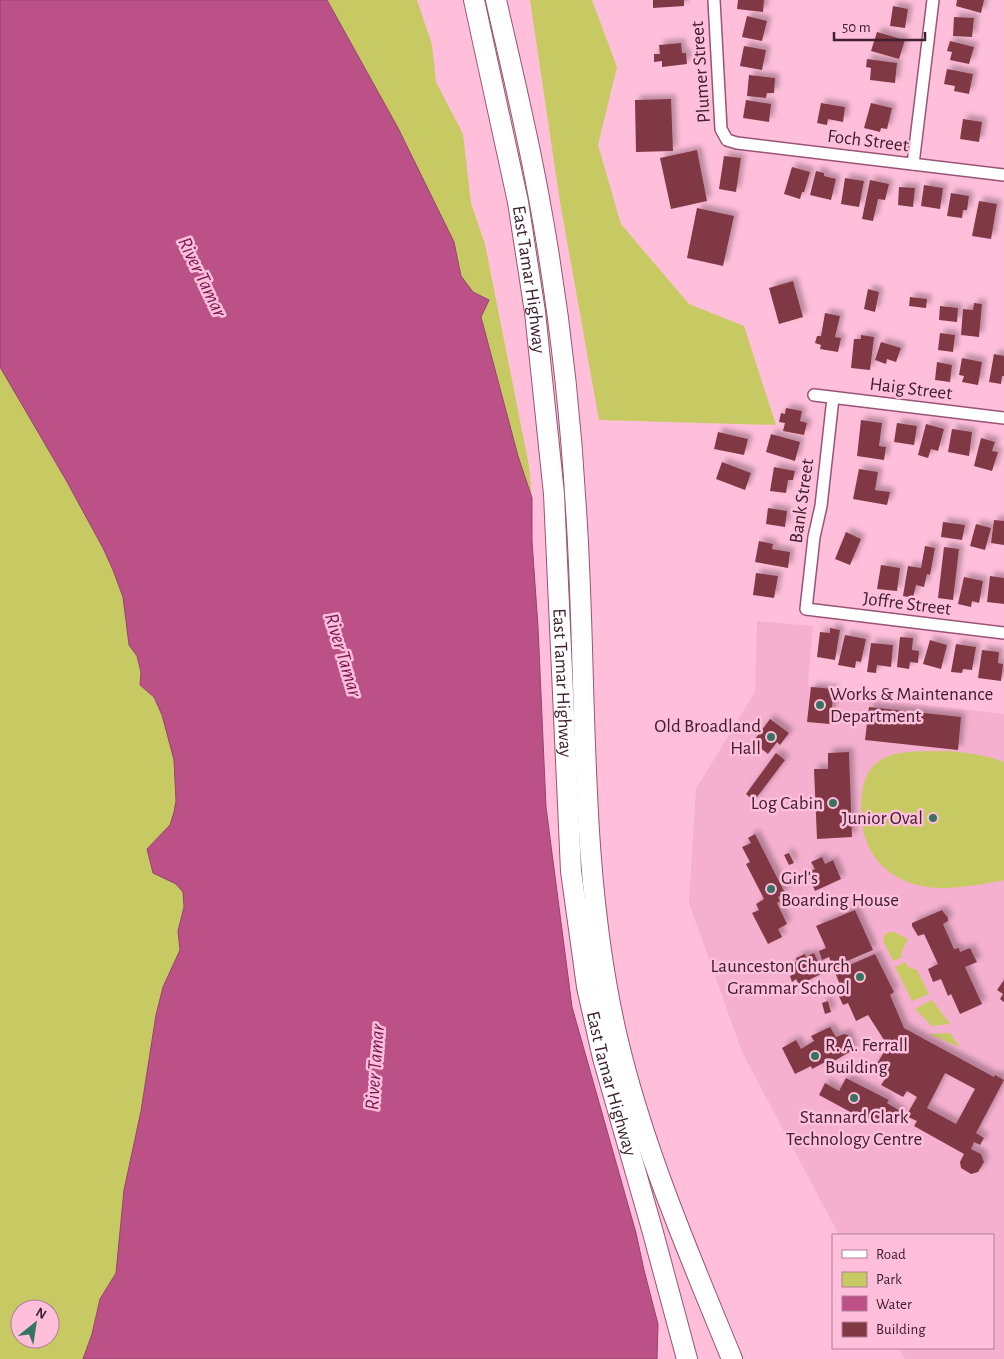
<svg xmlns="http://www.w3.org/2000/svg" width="1004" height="1359" viewBox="0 0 1004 1359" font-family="'Alegreya Sans',sans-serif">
  <defs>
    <filter id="shadow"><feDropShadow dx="4.5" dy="-4.5" stdDeviation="2.5" flood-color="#0004"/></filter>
  </defs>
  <rect width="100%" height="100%" fill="#ffbfdb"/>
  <!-- built -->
  <path fill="#f5b0cf" d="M757,621L813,626L808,685L836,688L863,698L1004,714V1359H905L899,1348H993V1235H839L742,1052L689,903L696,789L755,692Z"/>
  <!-- green -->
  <g fill="#c7ca63" fill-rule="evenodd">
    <path d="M327,0H417L432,45L436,82L463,134L471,203L485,244L529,466L532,498L518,456L481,316L488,300L473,292L461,276L454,242L398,128Z"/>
    <path d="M530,0H592L617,67L598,145L621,224L689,304L744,326L776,425L599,420L560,202Z"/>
    <path d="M0,309L216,716L239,1359H0ZM20,1309H50V1339H20Z"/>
    <path d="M949,751C969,753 986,755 1004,762V880C984,884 957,889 936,888C888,885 859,853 861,805C862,789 864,771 879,761C898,748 927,752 949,751Z"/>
    <path d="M889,932H894L908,939L901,953L902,957L893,961L883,941L885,934Z"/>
    <path d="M906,962L908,967L917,970L929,994L912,1001L895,967Z"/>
    <path d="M932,1000L950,1024L932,1026L915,1009Z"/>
    <path d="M950,1033L960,1047L929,1034Z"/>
  </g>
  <!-- water -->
  <path fill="#bc5188" stroke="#96426d" d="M0,0H327L398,128L454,242L461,276L473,292L489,300L481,317L518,456L532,498V541L538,627L546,807L572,1007L636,1233L644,1270L658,1324L657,1359H83L92,1334L100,1299L116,1273L124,1190L141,1111L156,1015L163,987L180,950L178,931L184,907L183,892L176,884L153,873L147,849L170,825L174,812L176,801L174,760L162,715L154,697L140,685L141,672L137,656L129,645L123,597L113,570L103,548L66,480L0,367Z"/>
  <!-- building -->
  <g fill="#813845" fill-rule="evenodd" filter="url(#shadow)">
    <path d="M653,0H684V6L653,8Z"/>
    <path d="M738,0H764L763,12L737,9Z"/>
    <path d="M957,0H984L981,13L956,6Z"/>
    <path d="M893,6L908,9L905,28L890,26Z"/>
    <path d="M747,16L767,21L762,41L742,37Z"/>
    <path d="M954,17L974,18L972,37L953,36Z"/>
    <path d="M877,32L905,40L899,59L871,51Z"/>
    <path d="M950,41L974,47L969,64L950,60L952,52L947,51Z"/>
    <path d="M681,43L682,53H686L687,64L662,67V61L654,62V54H660L659,45Z"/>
    <path d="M744,46L766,50L762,70L740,66Z"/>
    <path d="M867,59L897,63L895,83L870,80L871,68L866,67Z"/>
    <path d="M947,69L973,74L969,94L954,91L955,86L944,84Z"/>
    <path d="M749,75L775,78L774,93H767L766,98L747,96Z"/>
    <path d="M671,99L673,151L636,152L635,100Z"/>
    <path d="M746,100L771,104L769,122L743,118Z"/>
    <path d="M821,103L845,107L843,122L828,119L827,125L817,123Z"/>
    <path d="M871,103L892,108L887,129L881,128L880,132L864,128Z"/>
    <path d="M963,119L982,122L979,142L960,139Z"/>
    <path d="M697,150L707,201L671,209L660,158Z"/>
    <path d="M724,156L741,158L736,192L719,189Z"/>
    <path d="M792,167L810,172L804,192H802L800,199L784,194Z"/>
    <path d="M816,171L824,173V176L836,179L831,200L810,195Z"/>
    <path d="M845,178L864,181L859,207L841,204Z"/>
    <path d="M870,180L889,184L885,200L878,199L873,221L862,219Z"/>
    <path d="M924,185L943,188L940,209L921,206Z"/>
    <path d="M899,187L915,188L913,207L898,205Z"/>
    <path d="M951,193L969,196L967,210H963L962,218L947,216Z"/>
    <path d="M979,201L997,204L991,239L972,236Z"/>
    <path d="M697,208L734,216L723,266L687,258Z"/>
    <path d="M793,281L803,317L779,324L769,288Z"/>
    <path d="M868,289L879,292L875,312L864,309Z"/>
    <path d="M910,297L927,299L926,308L909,306Z"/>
    <path d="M974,303L982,304L979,337L961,335L963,309L973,310Z"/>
    <path d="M940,306L958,308L957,322L939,320Z"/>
    <path d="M825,313L840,316L835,337L841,338L838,352L820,349L821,345L815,343L817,336H821Z"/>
    <path d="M940,333L955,335L953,352L938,350Z"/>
    <path d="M861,335L874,337L870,370L851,368L854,339H861Z"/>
    <path d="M881,342L901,348L896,362L887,359L886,364L875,360Z"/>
    <path d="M994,354L1004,356V376H1002L1001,384L989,382Z"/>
    <path d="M962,358L982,362L978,385L962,382L964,376L959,375Z"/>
    <path d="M937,362L952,365L950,382L935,380Z"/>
    <path d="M786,408L802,411L800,421L807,423L804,435L783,431L785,423L779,422L781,413L785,414Z"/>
    <path d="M861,420L882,423L879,446L886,447L884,460L857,456Z"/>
    <path d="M897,423L917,426L914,445L894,442Z"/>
    <path d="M926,424L944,429L938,451L931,449L928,458L918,455Z"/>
    <path d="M952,429L972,432L969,456L948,452Z"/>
    <path d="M718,432L748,439L744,455L714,449Z"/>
    <path d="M771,434L800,442L795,461L766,452Z"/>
    <path d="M981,438L995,442L992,451L998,452L992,471L974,466Z"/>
    <path d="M722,462L751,473L745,490L716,479Z"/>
    <path d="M774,467L795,471L793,480H788L786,493L770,491Z"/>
    <path d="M859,469L878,472L875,490L890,492L887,505L853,499Z"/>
    <path d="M768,508L787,511L785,527L766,524Z"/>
    <path d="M994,520L1004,521V545L991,543Z"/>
    <path d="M943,522L965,525L962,540L941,537Z"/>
    <path d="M976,524L991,528L985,550L970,546Z"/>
    <path d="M846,532L861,539L850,565L835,559Z"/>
    <path d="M759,541L773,544L772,549L790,552L788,568L755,562Z"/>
    <path d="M925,546L935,548L930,575L927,574L924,587L916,585L913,598L903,596L908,566L921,568Z"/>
    <path d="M944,547L959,549L953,600L938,598Z"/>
    <path d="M881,565L900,568L897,591L877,589Z"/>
    <path d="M756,573L778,576L774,598L753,595Z"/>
    <path d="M990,576L1004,578V604L987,602Z"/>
    <path d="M964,577L983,581L979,603L972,601L971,607L958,604Z"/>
    <path d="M830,628L840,630L835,660L817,657L820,632L830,633Z"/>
    <path d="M845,635L866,639L861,662L856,661L855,668L838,665Z"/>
    <path d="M900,637L913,638L912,650L919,651L918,663L910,662L909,669L897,667Z"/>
    <path d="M930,640L947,645L941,669L923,664Z"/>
    <path d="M871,643L893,645L891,667L877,665L876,673L867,672Z"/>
    <path d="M956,644L976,647L972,670L963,669L962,673L951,672Z"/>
    <path d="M982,650L999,652L998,663L1003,664L1001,681L978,678Z"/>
    <path d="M811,687L834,689L830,724L807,722Z"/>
    <path d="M869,707L961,717L958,750L865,740Z"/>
    <path d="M770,719L789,733L780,745L777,742L768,754L753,742Z"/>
    <path d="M849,752L852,837L817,839L814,769H828V753Z"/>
    <path d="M776,753L785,760L754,801L746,794Z"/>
    <path d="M755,834L785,893L778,897L780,901L777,903L787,924L778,929L782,937L768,944L752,913L759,910L756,904L764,899L746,864L750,862L742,847L751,843L748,838Z"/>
    <path d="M789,853L794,863L789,865L784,855Z"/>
    <path d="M822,857L825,864L833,860L841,879L815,891L807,872L815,869L811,862Z"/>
    <path d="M855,910L873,950L845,962L847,966L875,954L894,992L890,995L904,1028L994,1077L995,1075L1004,1080L976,1133L984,1138L980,1145L974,1142L971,1149L981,1154L984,1162L978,1172L971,1174L961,1168L960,1162L964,1154L914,1126L917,1121L906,1116L917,1097L907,1091L903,1097L881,1085L885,1079L872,1072L884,1052L887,1054L891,1047L886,1043L868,1015L856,1021L848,1003L843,1005L837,992L842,990L829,957L822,960L819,951L826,948L816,926ZM945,1073L975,1089L956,1124L927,1108Z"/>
    <path d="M942,910L948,918V921L943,924L954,949L959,948L960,952L970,948L977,962L965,967L982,1004L960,1014L951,994L948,996L941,979L933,982L928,969L938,964L924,934L918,936L912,926V923Z"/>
    <path d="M814,953L823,973L799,985L796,979L792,982L790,976L794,974L790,965L797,962L796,958L805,954L806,957Z"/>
    <path d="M1004,980V1002L1000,999L1003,994L997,990Z"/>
    <path d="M828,1001L831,1012L825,1014L822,1003Z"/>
    <path d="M830,1027L836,1037L844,1034L848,1035L853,1050L829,1064L827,1061L812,1069L811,1066L795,1074L782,1048L796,1040L801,1049L814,1041L811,1036Z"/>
    <path d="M846,1078L889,1100L887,1103L902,1112L897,1121L883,1114L880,1120L870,1115L867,1121L819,1095L825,1083L839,1091Z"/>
  </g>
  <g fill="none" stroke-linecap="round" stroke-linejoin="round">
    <defs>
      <g id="minor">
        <path d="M714,0L721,129L727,140L737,143L1004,175"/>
        <path d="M913,164L933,0"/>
        <path d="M814,395L1004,418"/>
        <path d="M833,398L821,506L814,537L806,609L1004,633"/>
      </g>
      <g id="trunk">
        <path id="s1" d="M474,0L518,202L535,312L554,494L571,871L587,987L603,1058L652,1229L687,1359"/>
        <path d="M496,0C511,66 527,131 539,198C558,301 570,405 576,509C588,686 577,864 617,1037C643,1148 689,1254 732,1359"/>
      </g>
    </defs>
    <!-- minor casing -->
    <use href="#minor" stroke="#995375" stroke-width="14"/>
    <!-- trunk casing -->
    <use href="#trunk" stroke="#995375" stroke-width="22"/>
    <!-- minor -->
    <use href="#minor" stroke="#fff" stroke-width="11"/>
    <!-- trunk -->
    <use href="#trunk" stroke="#fff" stroke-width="20"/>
  </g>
  <!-- markers -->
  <g fill="#367461" stroke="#ffbfdb" stroke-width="2">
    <circle cx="820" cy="705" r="5"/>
    <circle cx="771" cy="737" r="5"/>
    <circle cx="833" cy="803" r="5"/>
    <circle cx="933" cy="818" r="5"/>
    <circle cx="771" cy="889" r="5"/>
    <circle cx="860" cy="977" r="5"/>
    <circle cx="815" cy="1056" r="5"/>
    <circle cx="854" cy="1098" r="5"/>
  </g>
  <g text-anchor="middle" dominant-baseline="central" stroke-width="5" stroke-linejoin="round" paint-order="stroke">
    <!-- street labels -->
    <g font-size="19" fill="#3e202e" stroke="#ffbfdb">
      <text transform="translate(701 72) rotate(-94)">Plumer Street</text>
      <text transform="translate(868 141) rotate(7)">Foch Street</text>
      <text stroke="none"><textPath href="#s1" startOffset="285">East Tamar Highway</textPath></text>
      <text transform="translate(911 389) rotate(7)">Haig Street</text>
      <text transform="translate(802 501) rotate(-82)">Bank Street</text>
      <text transform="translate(907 604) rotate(7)">Joffre Street</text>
      <text stroke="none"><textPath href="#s1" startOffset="690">East Tamar Highway</textPath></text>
      <text stroke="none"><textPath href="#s1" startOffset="1095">East Tamar Highway</textPath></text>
    </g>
    <!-- poi labels -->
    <g font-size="19" fill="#3e202e" stroke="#ffbfdb" text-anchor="end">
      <text x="830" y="694" text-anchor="start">Works &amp; Maintenance<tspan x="830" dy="22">Department</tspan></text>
      <text x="761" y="726">Old Broadland<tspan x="761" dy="22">Hall</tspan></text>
      <text x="823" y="803">Log Cabin</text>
      <text x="923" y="818">Junior Oval</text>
      <text x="781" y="878" text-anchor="start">Girl's<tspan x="781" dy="22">Boarding House</tspan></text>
      <text x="850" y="966">Launceston Church<tspan x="850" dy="22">Grammar School</tspan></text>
      <text x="825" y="1045" text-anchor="start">R. A. Ferrall<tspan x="825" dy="22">Building</tspan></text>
      <text x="854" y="1117" text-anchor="middle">Stannard Clark<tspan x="854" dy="22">Technology Centre</tspan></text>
    </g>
    <!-- water labels -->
    <g font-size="20" font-style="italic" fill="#79154f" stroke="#ffbfdb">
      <text transform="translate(202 277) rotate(64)">River Tamar</text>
      <text transform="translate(343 655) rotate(73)">River Tamar</text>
      <text transform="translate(375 1067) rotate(-86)">River Tamar</text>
    </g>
  </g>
  <!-- legend -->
  <rect x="832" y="1234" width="162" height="115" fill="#ffbfdb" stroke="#b27f96"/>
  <rect x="842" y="1250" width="25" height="8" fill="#ffffff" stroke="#b27f96"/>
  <text x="876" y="1259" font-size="15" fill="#3e202e">Road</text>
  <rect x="842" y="1272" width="25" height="15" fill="#c7ca63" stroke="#b27f96"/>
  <text x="876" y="1284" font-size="15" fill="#3e202e">Park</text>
  <rect x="842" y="1296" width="25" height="15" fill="#bc5188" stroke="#b27f96"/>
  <text x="876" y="1309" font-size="15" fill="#3e202e">Water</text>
  <rect x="842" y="1322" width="25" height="15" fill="#813845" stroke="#b27f96"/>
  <text x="876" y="1334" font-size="15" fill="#3e202e">Building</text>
  <!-- north arrow -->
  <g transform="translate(35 1324) rotate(30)"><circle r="24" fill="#ffbfdb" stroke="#b27f96"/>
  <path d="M0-4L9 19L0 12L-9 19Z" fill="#367461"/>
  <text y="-8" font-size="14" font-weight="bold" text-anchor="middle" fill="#3e202e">N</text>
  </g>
  <!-- scale -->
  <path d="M834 32v8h91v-8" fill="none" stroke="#3e202e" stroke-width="2.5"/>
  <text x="842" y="32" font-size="15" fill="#3e202e" stroke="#ffbfdb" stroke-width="4" paint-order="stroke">50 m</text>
</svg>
